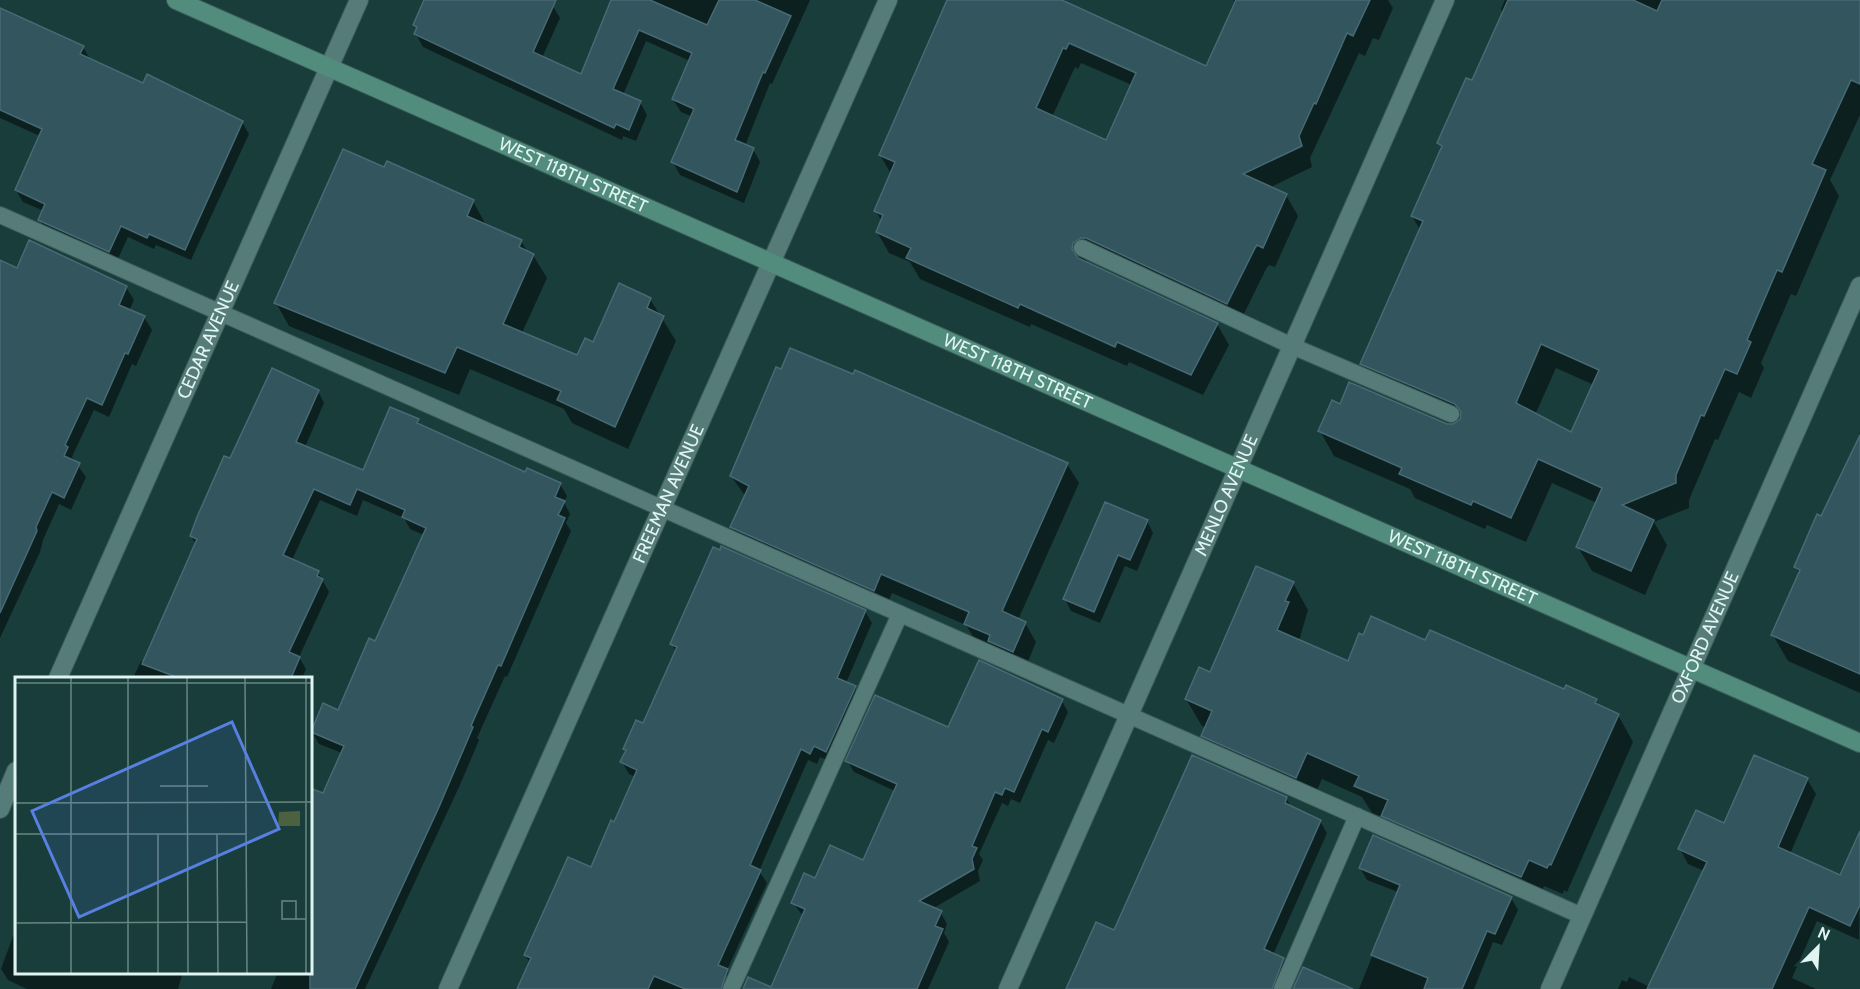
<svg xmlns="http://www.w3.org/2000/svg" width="1860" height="989" viewBox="0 0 1860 989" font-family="Cabin,sans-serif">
  <rect width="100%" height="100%" fill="#183d3b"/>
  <!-- shadow -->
  <g fill="#0007" fill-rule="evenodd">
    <path d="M425,0H553V6L560,18L542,58L582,76L613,0H810L772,84L770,83L745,146L753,149L760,162L744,203L680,175L673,162L693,117L681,112L673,99L690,61L646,41L623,95L640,102L647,115L636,141L623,136L622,140L423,47L416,34L418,30L415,25Z"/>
    <path d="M950,0H1066L1065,3L1207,68L1237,2L1233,0H1388L1393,8L1379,40L1373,38L1365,56L1359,53L1310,158L1312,167L1269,188L1286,195L1298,216L1275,267L1269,265L1266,269L1239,324L1088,259L1085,263L1217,324L1229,345L1203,395L1129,362L1127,366L1031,324L1030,327L920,279L910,262L889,253L877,232L882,222L876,211L891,174L880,155ZM1081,63L1132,85L1107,142L1052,117L1075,67L1078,69Z"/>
    <path d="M1505,0H1860V115L1830,180L1839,196L1796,296L1791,294L1761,363L1764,368L1751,398L1739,392L1718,440L1715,439L1689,500V508L1654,522L1667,545L1645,595L1592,571L1578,547L1597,503L1552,483L1526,542L1487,525L1485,529L1415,498L1410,489L1334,456L1320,431L1341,406L1447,425L1460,424L1376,388L1362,364L1420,230L1412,216L1442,149L1438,143L1473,82L1503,14L1501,9ZM1556,368L1594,385L1572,434L1535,415Z"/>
    <path d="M0,10L83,47L90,59L144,85L242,122L249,134L191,260L156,245L154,249L128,237L116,263L46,232L40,220L44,211L23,202L16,190L40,136L0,118Z"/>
    <path d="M385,169L473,201L486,225L521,241L528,252L533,255L547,278L522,333L578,357L650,299L676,341L628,449L572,423L564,409L470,369L459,395L289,326L276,303Z"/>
    <path d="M30,242L126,287L134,300L129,311L144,317L152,330L136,366L132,364L109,417L94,410L72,457L86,477L71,510L59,504L43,540L40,552L0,638V262L18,270Z"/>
    <path d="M318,391L324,403L305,447L364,472L418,421L421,426L526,474L560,484L567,496L564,502L570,514L566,523L571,531L507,677L505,676L477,738L479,740L460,785L365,989H271L278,972H310L323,795L342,753L319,744L312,732L338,712L376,643L424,535L410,529L404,518L363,500L357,516L320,500L292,560L318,572L329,592L299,657L306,669L302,678H133L141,661L145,663L196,545L191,536L231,460Z"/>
    <path d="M1860,439V693L1788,661L1773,635L1800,574L1795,567Z"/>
    <path d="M1067,464L1079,483L1018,620L1025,623L1036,642L1024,671L977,643L966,625L892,593L885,610L743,547L732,527L746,497L731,476Z"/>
    <path d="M1147,521L1153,533L1137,571L1125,566L1100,623L1071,611L1065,599Z"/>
    <path d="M1293,583L1308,610L1299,641L1348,663L1426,642L1596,700L1600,707L1618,715L1633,742L1567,892L1564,890L1563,894L1544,886L1536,904L1399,842L1385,818L1372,813L1362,797L1322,779L1311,804L1218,762L1202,735L1206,728L1202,726L1186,699Z"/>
    <path d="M865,611L872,623L846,683L855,687L862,699L833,763L820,757L817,764L808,760L759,871L767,883L727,970L734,982L731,989H722L727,976H724L719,989H519L530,963L525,955L592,869L636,777L629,774L622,762L625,749L644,725L676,652L672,644Z"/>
    <path d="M1062,701L1068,712L1054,743L1048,740L1020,803L1011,799L1008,806L1002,803L979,854L983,860L978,871L980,881L932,909L941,913L947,924L944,933L949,942L928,989H772L803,916L793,903L815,880L864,862L895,791L854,772L847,760L949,729Z"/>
    <path d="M1807,779L1816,794L1790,854L1841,877L1860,870L1859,940L1817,921L1792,978L1816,989H1618L1622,980L1627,982L1629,977L1650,987L1673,934L1676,935L1704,871L1688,864L1680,849Z"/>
    <path d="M1286,798L1292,808L1320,821L1327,833L1273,955L1283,959L1290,971L1282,989H1071L1114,932Z"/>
    <path d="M1360,868L1511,898L1518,910L1502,945L1493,942L1474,989H1359L1398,892L1367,880Z"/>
    <path d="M16,928V972H183L178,989H27L8,980L1,969Z"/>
  </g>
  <!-- building -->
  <g fill="#32555e" stroke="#476a74" stroke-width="1.5" fill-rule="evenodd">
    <path d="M424,0H556L533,52L581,74L611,0H650L707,25L719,0H755L791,16L765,73L763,72L735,140L754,148L737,192L671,162L694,109L672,99L692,53L639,30L613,89L641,101L629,130L616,124L614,128L414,34L417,27L413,25Z"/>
    <path d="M947,0H1062L1206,66L1236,0H1370L1353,36L1347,33L1316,104L1314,103L1299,136L1302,146L1243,174L1287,194L1263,248L1257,245L1255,248L1227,304L1086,238H1081L1073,243L1072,249L1078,258L1218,323L1191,375L1117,342L1115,347L1020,304L1018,308L906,258L911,248L876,232L883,215L874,211L895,162L879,155ZM1069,43L1136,73L1106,140L1036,108L1063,48L1066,49Z"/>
    <path d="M1508,0H1633L1657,11L1662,0H1860V84L1851,80L1812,164L1826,170L1782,272L1777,270L1747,340L1751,342L1737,374L1725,369L1704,416L1701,415L1676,475V483L1622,505L1654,520L1631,571L1576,547L1602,488L1538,459L1511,518L1473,501L1471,505L1399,474L1402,468L1318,431L1332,400L1340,404L1349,382L1447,424H1453L1460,419L1461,412L1455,404L1360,364L1423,221L1411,216L1442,146L1437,143L1466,78L1472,80ZM1541,344L1599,370L1571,432L1516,403Z"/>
    <path d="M0,8L84,46L80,54L143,83L147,74L243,121L185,250L149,234L147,238L121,226L109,252L38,220L45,204L15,190L42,129L0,110Z"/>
    <path d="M343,149L384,167L387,161L474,200L467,216L522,240L519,247L534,254L503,324L577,355L585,338L593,342L619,283L651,298L647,308L664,316L615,427L557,400L561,391L457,347L445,373L274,303Z"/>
    <path d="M29,240L127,286L119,305L145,316L128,354L125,353L102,405L87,398L65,445L68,447L64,456L80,463L64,498L52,492L36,527L37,531L0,613V260L17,268Z"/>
    <path d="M790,348L853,374L855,370L1068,463L1002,611L1026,622L1013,652L988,641L990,635L964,624L969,612L881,574L874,591L730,527L749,486L730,476L776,367L781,369Z"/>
    <path d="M272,368L319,390L296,442L363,470L390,407L419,419L417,423L525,472L527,468L561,483L555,497L565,501L558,515L565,518L501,666L498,665L471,726L473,727L439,807L355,989H310V788L323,793L344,746L311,732L323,703L338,710L369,638L375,641L426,528L402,517L405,510L357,489L350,505L314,489L283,555L319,571L317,576L323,579L289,652L300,657L291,678H179L142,664L197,539L190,536L197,517L224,456L230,458Z"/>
    <path d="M1860,435V674L1771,635L1800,570L1794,567L1817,514L1821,516Z"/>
    <path d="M1105,502L1148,520L1130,560L1118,555L1094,612L1063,599Z"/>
    <path d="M721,546L866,610L837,678L856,686L826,752L814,746L810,754L801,749L750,865L761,870L718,965L728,969L721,989H685L654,976L648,989H517L531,958L524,955L568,857L591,867L611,820L614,822L637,770L620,762L626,750L623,749L636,720L643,723L677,647L670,644L713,547L720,550Z"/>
    <path d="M1256,566L1294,582L1285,601L1289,602L1277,630L1348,661L1359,633L1363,635L1371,616L1425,640L1430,630L1564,689L1566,685L1597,699L1595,703L1619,714L1551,865L1549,864L1547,868L1529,860L1521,877L1381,816L1388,800L1354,786L1359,776L1307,753L1296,778L1201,736L1212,711L1185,699L1199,667L1210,672Z"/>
    <path d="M979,660L1063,699L1048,732L1042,729L1014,792L1005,788L1002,795L995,792L972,846L977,848L972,859L974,869L919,901L942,911L935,926L943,929L917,989H743L748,977L771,987L805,909L791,903L804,873L815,878L830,845L863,860L897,784L845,761L875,695L948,727Z"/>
    <path d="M1192,755L1287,797L1285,803L1321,820L1264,949L1284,958L1272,989H1066L1096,922L1114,930Z"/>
    <path d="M1754,755L1808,778L1778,847L1840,875L1860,831V905L1850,926L1809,907L1772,989H1647L1707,862L1678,849L1696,810L1724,823Z"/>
    <path d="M1373,835L1512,897L1495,934L1487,931L1462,989H1424L1428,978L1371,955L1400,885L1359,868Z"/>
    <path d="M1303,967L1353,989H1293Z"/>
  </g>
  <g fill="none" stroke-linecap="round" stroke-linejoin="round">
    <defs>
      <g id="lane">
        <path d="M0,215L1582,916"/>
        <path d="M1082,248L1292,346L1451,414"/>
        <path d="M731,989L900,614"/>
        <path d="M1282,989L1357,816"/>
      </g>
      <g id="street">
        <path id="s1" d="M58,678L359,0"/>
        <path d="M0,809L16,771"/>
        <path id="s2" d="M448,989L888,0"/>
        <path id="s3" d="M1008,989L1445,0"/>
        <path id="s4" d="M1550,989L1860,286"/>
      </g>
      <g id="secondary">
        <path id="s5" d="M176,0L1860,743"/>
      </g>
    </defs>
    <!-- lane casing -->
    <use href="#lane" stroke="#3a5a58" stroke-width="18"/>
    <!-- street casing -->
    <use href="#street" stroke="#3a5a58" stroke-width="20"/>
    <!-- secondary casing -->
    <use href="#secondary" stroke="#3a5a58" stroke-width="20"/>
    <!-- lane -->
    <use href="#lane" stroke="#567c79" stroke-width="16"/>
    <!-- street -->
    <use href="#street" stroke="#567c79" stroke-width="18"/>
    <!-- secondary -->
    <use href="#secondary" stroke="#528c7c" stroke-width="18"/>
  </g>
  <g text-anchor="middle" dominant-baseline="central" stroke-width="4.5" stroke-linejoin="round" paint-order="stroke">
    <!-- street labels -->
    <g font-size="18" fill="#e0f4f2" stroke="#183d3b">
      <text stroke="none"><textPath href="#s5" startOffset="434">WEST 118TH STREET</textPath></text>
      <text stroke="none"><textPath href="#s1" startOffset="370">CEDAR AVENUE</textPath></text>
      <text stroke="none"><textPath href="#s5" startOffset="920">WEST 118TH STREET</textPath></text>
      <text stroke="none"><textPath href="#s3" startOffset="540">MENLO AVENUE</textPath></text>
      <text stroke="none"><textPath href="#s2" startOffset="542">FREEMAN AVENUE</textPath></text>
      <text stroke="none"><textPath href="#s5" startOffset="1406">WEST 118TH STREET</textPath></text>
      <text stroke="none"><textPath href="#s4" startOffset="384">OXFORD AVENUE</textPath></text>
    </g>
  </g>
  <!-- overview -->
  <g transform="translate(15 677)">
    <rect width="297" height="297" fill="#183d3b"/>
    <path d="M285,134V149H263L264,135Z" fill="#4c6140"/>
    <path fill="none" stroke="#688684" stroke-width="1.5" d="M0,1L1,296M56,1V296M172,1L173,296M230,1L232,296M291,1V296M0,6H297M145,109H193M0,126L297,125M1,157H231M202,157L203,296M281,242V224H267V242H291M0,246L232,245M113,296V1M143,296V157"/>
    <path fill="#5880e0" fill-opacity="0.15" stroke="#5880e0" stroke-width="3" d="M217,45L264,152L64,240L17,134Z"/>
    <rect width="297" height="297" fill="none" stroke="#e0f4f2" stroke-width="3"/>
  </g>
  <!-- north arrow -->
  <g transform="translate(1818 947) rotate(24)" stroke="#183d3b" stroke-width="4.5" paint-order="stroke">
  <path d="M0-4.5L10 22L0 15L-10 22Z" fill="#e0f4f2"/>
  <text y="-9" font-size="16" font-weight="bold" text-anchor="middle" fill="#e0f4f2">N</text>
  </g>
</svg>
